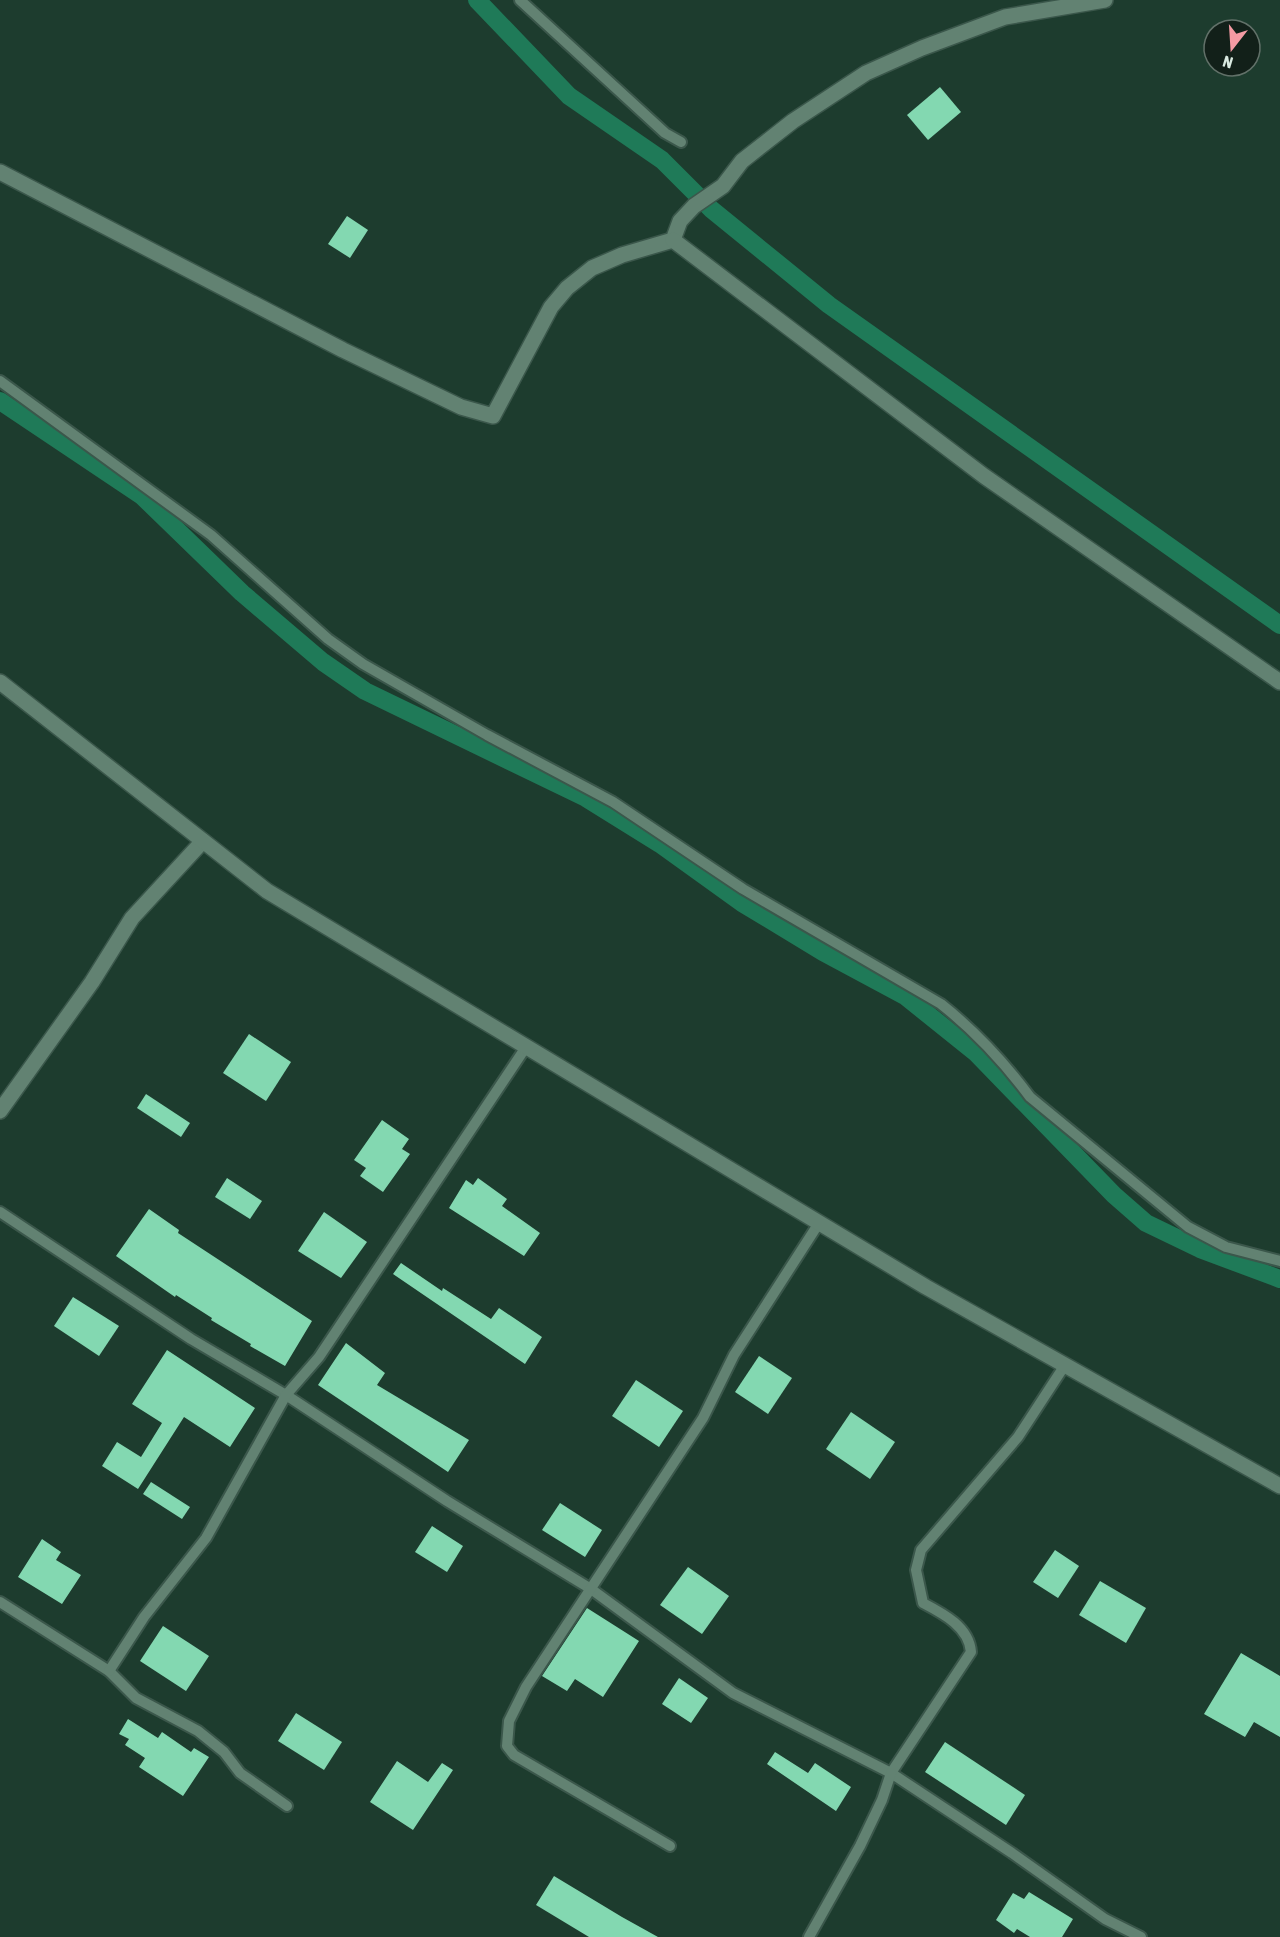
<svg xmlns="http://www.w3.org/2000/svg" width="1280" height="1937" viewBox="0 0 1280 1937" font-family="'Asap Condensed',sans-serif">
  <rect width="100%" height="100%" fill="#1d3c2e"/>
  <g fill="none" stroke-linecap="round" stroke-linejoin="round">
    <!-- canal -->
    <g stroke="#1f7a58" stroke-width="18">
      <path d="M477,0L569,96L662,160L711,209L829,305L1280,625"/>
      <path d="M0,401L142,496L242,593L323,662L365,691L586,798L660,844L742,903L823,952L905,996L976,1053L1114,1195L1146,1223L1200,1249L1280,1279"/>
    </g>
  </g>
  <!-- building -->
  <g fill="#83d8b1">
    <path d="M940,87L961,112L928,140L907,115Z"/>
    <path d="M347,216L368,230L350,258L328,244Z"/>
    <path d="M249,1034L291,1062L266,1101L223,1073Z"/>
    <path d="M146,1094L190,1123L181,1137L137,1108Z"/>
    <path d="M382,1120L409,1139L402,1149L410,1154L383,1192L360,1176L366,1168L354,1160Z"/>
    <path d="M227,1178L262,1201L250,1219L215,1197Z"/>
    <path d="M478,1178L507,1199L502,1206L540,1233L524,1256L449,1208L466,1180L473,1185Z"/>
    <path d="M149,1209L179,1230L178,1233L312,1321L285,1366L250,1346L251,1344L211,1320L212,1318L176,1295L175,1297L116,1256Z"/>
    <path d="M324,1212L367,1242L341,1278L298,1251Z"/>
    <path d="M401,1263L442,1291L443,1288L491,1319L499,1308L542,1337L525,1364L393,1274Z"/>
    <path d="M73,1297L119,1326L99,1356L54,1326Z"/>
    <path d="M346,1343L385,1373L377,1385L469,1440L448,1472L318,1385Z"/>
    <path d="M167,1350L255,1408L230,1447L184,1417L138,1489L102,1466L117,1442L141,1457L162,1423L132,1404Z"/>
    <path d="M759,1356L792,1378L768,1414L735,1392Z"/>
    <path d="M636,1380L683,1411L659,1447L612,1416Z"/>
    <path d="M851,1412L895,1442L870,1479L826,1449Z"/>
    <path d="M151,1482L190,1507L182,1519L143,1494Z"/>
    <path d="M560,1503L602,1530L585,1557L542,1530Z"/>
    <path d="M432,1526L463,1546L447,1572L415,1552Z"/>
    <path d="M42,1539L61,1552L56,1560L81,1575L62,1604L18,1577Z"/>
    <path d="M1055,1550L1079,1566L1058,1598L1033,1582Z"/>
    <path d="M688,1567L729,1596L702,1634L660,1605Z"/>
    <path d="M1100,1581L1146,1608L1126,1643L1079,1615Z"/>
    <path d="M587,1608L639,1641L603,1697L575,1679L567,1691L542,1676Z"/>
    <path d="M163,1626L209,1656L186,1691L140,1661Z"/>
    <path d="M1241,1653L1280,1676V1737L1254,1722L1245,1737L1204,1714Z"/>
    <path d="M679,1678L708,1698L691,1723L662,1704Z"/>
    <path d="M296,1713L342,1742L324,1770L278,1741Z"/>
    <path d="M128,1719L158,1738L162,1732L191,1752L194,1748L209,1757L183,1796L139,1767L145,1758L125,1745L129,1739L119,1734Z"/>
    <path d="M945,1742L1025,1795L1006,1825L925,1772Z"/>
    <path d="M775,1752L808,1773L815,1763L851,1787L836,1811L767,1764Z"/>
    <path d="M397,1761L428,1782L442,1763L453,1770L413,1830L370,1802Z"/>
    <path d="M554,1876L622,1917L658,1937H589L536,1905Z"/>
    <path d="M1029,1892L1073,1919L1062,1937H1030L1017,1929L1014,1933L996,1920L1013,1893L1024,1899Z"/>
  </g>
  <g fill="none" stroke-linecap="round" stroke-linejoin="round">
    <defs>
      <g id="lane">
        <path d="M520,0L665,133L681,142"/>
        <path d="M0,381L211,535L328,639L363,664L487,735L613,802L743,889L941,1004C975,1031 1004,1062 1030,1097L1188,1227L1226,1247L1280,1261"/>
        <path d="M0,1212L191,1339L286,1395L447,1501L591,1589L733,1693L891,1773L1012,1853L1105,1919L1141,1937"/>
        <path d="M0,1602L109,1671L136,1698L198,1731L224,1752L240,1773L287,1806"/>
        <path d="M109,1671L144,1617L206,1538L286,1395L319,1357L526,1047"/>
        <path d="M670,1846L514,1755L507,1746L509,1721L526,1687L703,1418L734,1355L819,1223"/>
        <path d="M809,1937L860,1846L882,1800L891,1773L971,1652C969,1627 944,1614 923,1603L916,1570L921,1550L1018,1437L1065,1365"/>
      </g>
      <g id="street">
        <path d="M0,172L343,350L461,407L493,416L551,307L567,288L592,268L622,255L673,240L680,221L694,206L723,186L742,161L793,121L866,73L922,48L1005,17L1105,0"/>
        <path d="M673,240L984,476L1280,682"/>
        <path d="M0,1111L92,982L132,918L203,841"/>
      </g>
      <path id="secondary" d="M0,682L267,891L926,1287L1280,1486"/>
    </defs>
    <!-- lane casing -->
    <use href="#lane" stroke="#3b574b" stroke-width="14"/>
    <!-- street casing -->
    <use href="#street" stroke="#3b574b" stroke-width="18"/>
    <!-- secondary casing -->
    <use href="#secondary" stroke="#3b574b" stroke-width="18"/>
    <!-- lane -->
    <use href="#lane" stroke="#628272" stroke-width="10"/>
    <!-- street -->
    <use href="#street" stroke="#628272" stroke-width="15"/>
    <!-- secondary -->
    <use href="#secondary" stroke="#628272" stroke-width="15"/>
  </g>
  <!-- north arrow -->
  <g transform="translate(1232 48) rotate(197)"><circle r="28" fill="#122019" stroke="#627169" stroke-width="1.5"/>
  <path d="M0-4.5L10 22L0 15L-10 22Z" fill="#f49aa3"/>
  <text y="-9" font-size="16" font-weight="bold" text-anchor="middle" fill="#d9eae1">N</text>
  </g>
</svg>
